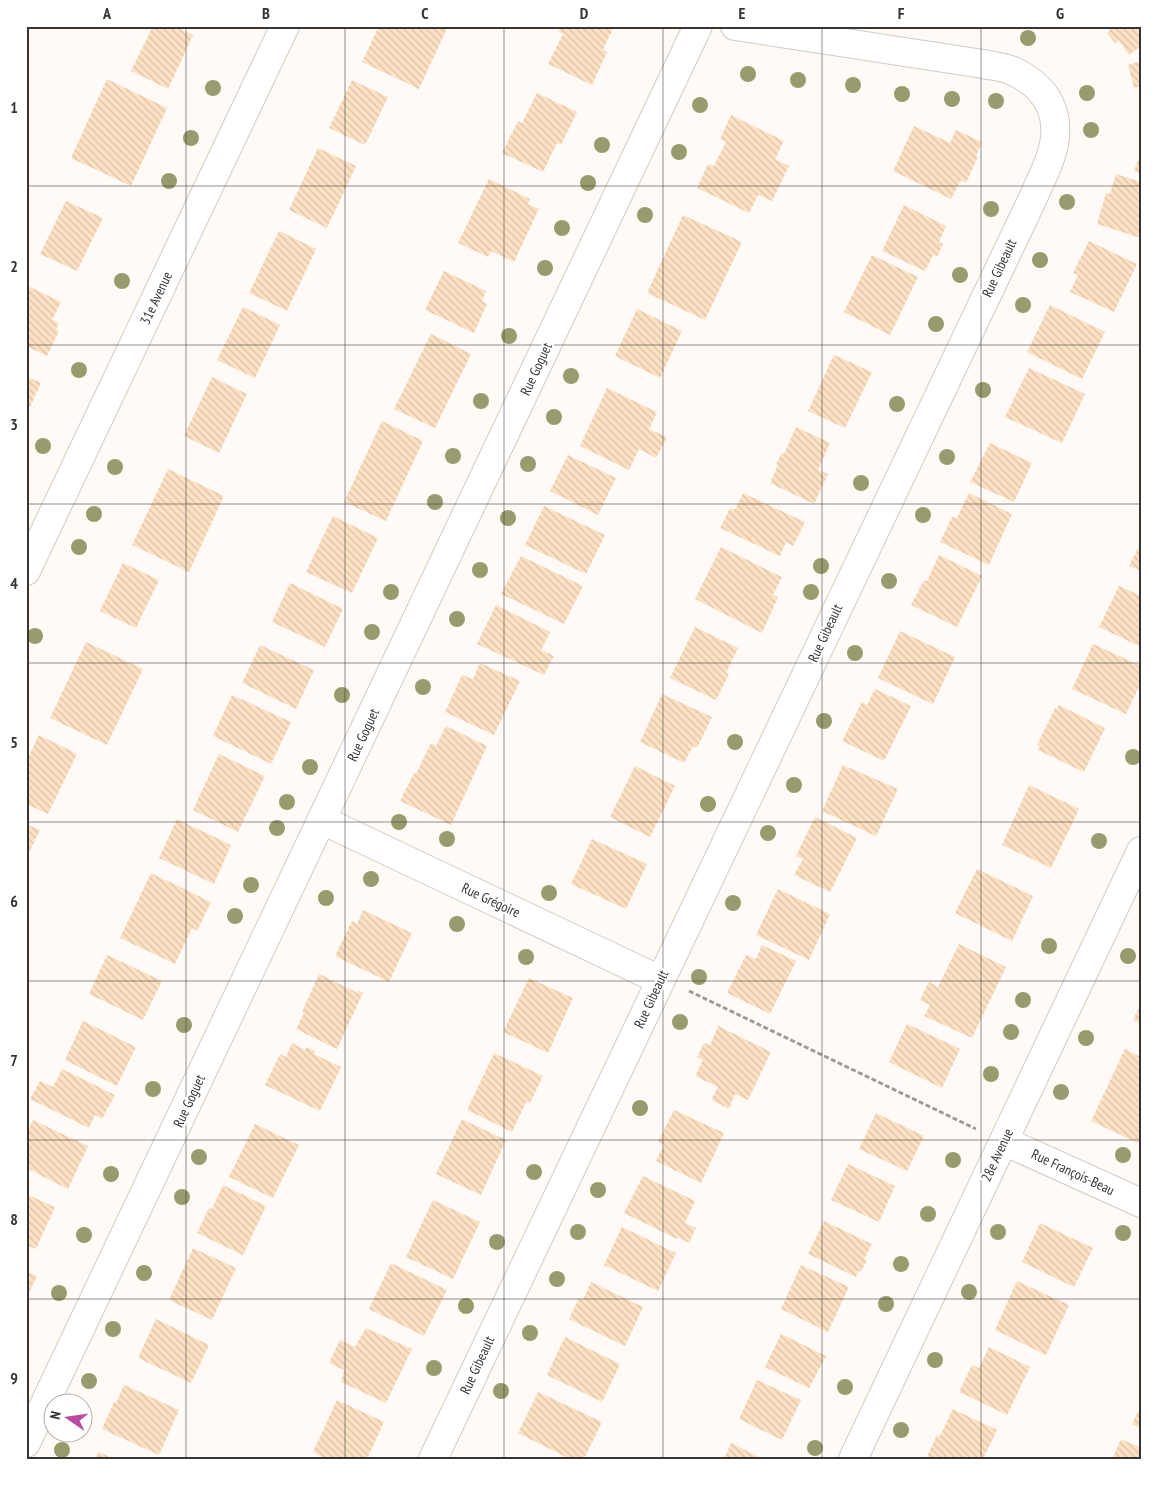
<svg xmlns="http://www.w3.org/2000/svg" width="1167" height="1485" viewBox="0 0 1167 1485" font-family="'PT Sans Narrow',sans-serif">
  <defs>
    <pattern id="building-back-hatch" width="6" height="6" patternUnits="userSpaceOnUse" patternTransform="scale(1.25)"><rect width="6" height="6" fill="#fde1c4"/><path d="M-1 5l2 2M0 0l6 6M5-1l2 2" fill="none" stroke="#d9c2a9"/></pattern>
  </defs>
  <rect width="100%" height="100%" fill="#fffaf5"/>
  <!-- building -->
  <g fill="url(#building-back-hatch)">
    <path d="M153,26H174L193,35L168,89L131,71Z"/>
    <path d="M379,26H448L419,89L362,62Z"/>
    <path d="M561,26H614L603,50L607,52L592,85L548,64L563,34L558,32Z"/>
    <path d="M1107,26H1141V46L1129,55L1119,41L1115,43L1107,33L1110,30Z"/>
    <path d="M1141,61V86L1134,88L1128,65Z"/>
    <path d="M107,79L167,108L131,186L71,158Z"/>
    <path d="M352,80L388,97L365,145L329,128Z"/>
    <path d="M537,93L577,112L561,145L557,143L543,172L502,153L518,121L522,123Z"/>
    <path d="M731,115L784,141L775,159L789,166L772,201L758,195L749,213L697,188L708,164L714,166L726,142L720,139Z"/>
    <path d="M914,126L950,143L956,130L982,142L976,156L978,157L966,183L961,180L951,199L893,171Z"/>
    <path d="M318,148L356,166L327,228L289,210Z"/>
    <path d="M1141,152V173L1134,171Z"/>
    <path d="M1116,174L1141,182V238L1097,224L1106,193L1110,194Z"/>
    <path d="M489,179L530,199L528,204L539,209L514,262L491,251L488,257L458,243Z"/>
    <path d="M66,201L103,218L77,271L40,254Z"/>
    <path d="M904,205L946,226L939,242L943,244L937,257L933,255L925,271L882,251Z"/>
    <path d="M683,215L742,242L705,320L647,293Z"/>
    <path d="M279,231L316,249L287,311L249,293Z"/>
    <path d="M1089,241L1137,264L1114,312L1070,292L1078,275L1073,273Z"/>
    <path d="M872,255L918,277L890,335L844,312Z"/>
    <path d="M444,271L486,291L482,301L487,304L474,333L425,310Z"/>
    <path d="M26,285L61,302L52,320L59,323L56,329L59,331L47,356L26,346Z"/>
    <path d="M1050,305L1105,332L1082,379L1027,352Z"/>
    <path d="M243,307L280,325L255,378L217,360Z"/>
    <path d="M637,309L682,331L660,378L615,356Z"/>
    <path d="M431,334L471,354L435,428L394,409Z"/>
    <path d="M834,355L872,372L845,428L808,411Z"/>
    <path d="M1029,368L1085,394L1062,443L1005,417Z"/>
    <path d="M26,376L41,383L30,407L26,405Z"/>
    <path d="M212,377L247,394L219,453L184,436Z"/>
    <path d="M607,388L657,412L649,429L667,437L656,458L639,449L629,470L580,446Z"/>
    <path d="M382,421L423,441L386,521L344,502Z"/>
    <path d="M796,427L830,443L818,470L828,474L814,504L770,483L778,465L776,464L782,453L784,454Z"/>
    <path d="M990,443L1032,463L1014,502L970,482Z"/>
    <path d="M568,455L616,478L598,515L550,491Z"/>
    <path d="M168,469L224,496L189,572L132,545Z"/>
    <path d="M743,493L805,522L793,546L786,542L780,556L720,528L730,508L735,510Z"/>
    <path d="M969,493L1012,514L989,565L940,542L952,517L957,518Z"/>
    <path d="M544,506L605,535L586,574L525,545Z"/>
    <path d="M333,516L378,538L352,593L306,572Z"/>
    <path d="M1141,542V571L1129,566Z"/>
    <path d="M721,547L782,577L773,595L778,597L762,633L695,599Z"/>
    <path d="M939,555L982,576L957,627L911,605L924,580L927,581Z"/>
    <path d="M521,556L583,586L564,624L501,594Z"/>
    <path d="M123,563L159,580L136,628L100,611Z"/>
    <path d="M290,583L343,609L325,647L272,622Z"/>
    <path d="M1119,586L1141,596V647L1099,627Z"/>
    <path d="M496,605L550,632L541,650L554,656L544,675L477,644Z"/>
    <path d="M695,627L738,648L726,673L729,674L716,700L670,678Z"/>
    <path d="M900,631L955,657L933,704L878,678Z"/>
    <path d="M86,642L143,669L107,745L50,718Z"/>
    <path d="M1093,644L1141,666V683L1126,714L1072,689Z"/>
    <path d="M260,645L314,670L296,709L242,683Z"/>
    <path d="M480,663L520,681L494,735L445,712L462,675L473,679Z"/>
    <path d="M875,689L911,706L884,761L842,741L862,702L867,705Z"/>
    <path d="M662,694L712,717L697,748L693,746L684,763L640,742Z"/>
    <path d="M232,695L291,722L271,764L213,736Z"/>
    <path d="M1059,705L1105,728L1084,772L1038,750L1040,746L1037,745L1055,708L1057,709Z"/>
    <path d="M446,726L487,746L451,825L400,801L414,773L416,774L431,743L436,746Z"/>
    <path d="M39,735L77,754L48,814L26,804V762Z"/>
    <path d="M219,754L265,776L238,832L193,810Z"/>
    <path d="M843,765L898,789L876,836L822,811Z"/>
    <path d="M635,766L675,786L650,837L610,817Z"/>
    <path d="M1029,785L1079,809L1051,868L1002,845Z"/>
    <path d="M815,817L857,838L830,892L794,875L803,859L796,856Z"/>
    <path d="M177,819L231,845L214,884L159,858Z"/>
    <path d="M26,824L40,830L26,859Z"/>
    <path d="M592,839L647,864L626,909L571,884Z"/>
    <path d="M977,869L1033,896L1012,941L955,913Z"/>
    <path d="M151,873L211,902L197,931L192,928L175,964L120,938Z"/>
    <path d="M778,889L830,914L809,960L756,935Z"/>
    <path d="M363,910L412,933L389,982L335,956L352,921L357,924Z"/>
    <path d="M959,944L1006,967L972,1038L924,1016L930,1005L920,1000L929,982L938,987Z"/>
    <path d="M762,945L796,961L770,1014L727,993L746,955L756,959Z"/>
    <path d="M107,955L162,981L143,1020L89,994Z"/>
    <path d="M319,974L358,993V990L363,993L337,1049L296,1029L304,1013L302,1012Z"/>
    <path d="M529,978L573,998L548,1053L503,1032Z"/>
    <path d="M1141,1003V1024L1133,1020Z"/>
    <path d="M83,1021L136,1047L117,1086L65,1060Z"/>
    <path d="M907,1024L960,1049L942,1088L889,1062Z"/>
    <path d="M718,1026L771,1052L748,1100L735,1094L729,1109L711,1100L718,1087L695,1076L703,1060L697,1057L704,1043L710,1045Z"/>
    <path d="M292,1043L305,1050L307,1047L315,1051L314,1054L341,1067L320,1111L265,1085L280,1054L286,1057Z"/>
    <path d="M1125,1049L1141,1057V1137L1138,1143L1091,1121Z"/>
    <path d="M494,1053L543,1076L530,1103L526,1102L512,1132L467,1110Z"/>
    <path d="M62,1069L115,1095L102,1119L95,1115L89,1128L30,1099L40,1081L53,1087Z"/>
    <path d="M674,1110L724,1133L701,1183L656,1161L664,1145L658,1142Z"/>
    <path d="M876,1113L924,1136L907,1171L859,1149Z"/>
    <path d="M462,1119L506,1140L481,1195L436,1174Z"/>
    <path d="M33,1120L88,1146L68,1189L26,1168V1134Z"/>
    <path d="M255,1124L299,1145L273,1198L229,1177Z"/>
    <path d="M848,1164L895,1186L879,1222L831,1200Z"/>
    <path d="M643,1176L695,1201L685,1223L696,1228L689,1243L678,1237L677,1239L624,1213Z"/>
    <path d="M223,1185L266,1206L243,1255L197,1233L209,1208L212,1209Z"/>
    <path d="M26,1194L55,1207L36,1249L26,1245Z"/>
    <path d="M433,1200L480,1222L453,1279L406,1257Z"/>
    <path d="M824,1221L872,1244L864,1259L867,1260L861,1272L858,1271L856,1277L808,1254Z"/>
    <path d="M1040,1223L1093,1248L1074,1287L1022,1262Z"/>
    <path d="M622,1227L676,1253L658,1291L604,1265Z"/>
    <path d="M193,1248L236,1268L212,1320L169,1300Z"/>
    <path d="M391,1263L447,1290L424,1336L369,1309Z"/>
    <path d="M801,1265L849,1287L828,1332L781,1309Z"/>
    <path d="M26,1271L37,1276L26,1299Z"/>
    <path d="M1017,1281L1069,1305L1046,1355L995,1330Z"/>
    <path d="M591,1282L643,1307L625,1346L569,1319L579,1298L583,1300Z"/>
    <path d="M156,1319L209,1345L191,1383L138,1358Z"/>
    <path d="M366,1328L412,1349L386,1403L341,1382L344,1370L329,1363L340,1340L355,1347Z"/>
    <path d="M781,1334L826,1356L809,1388L765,1367Z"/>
    <path d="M565,1337L620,1364L602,1402L547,1375Z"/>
    <path d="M989,1347L1030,1367L1007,1415L959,1392L972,1365L979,1368Z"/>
    <path d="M757,1380L801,1400L782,1440L739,1419Z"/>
    <path d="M124,1385L179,1410L159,1455L102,1429L114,1402L116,1403Z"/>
    <path d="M538,1392L602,1422L584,1459H570L518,1433Z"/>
    <path d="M337,1400L384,1422L367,1459H326L313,1452Z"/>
    <path d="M1141,1405V1429L1132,1424Z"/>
    <path d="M953,1409L997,1430L983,1459H926L937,1435L940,1436Z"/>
    <path d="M1121,1439L1141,1448V1459H1112Z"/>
    <path d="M731,1443L763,1459H724Z"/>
    <path d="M99,1452L114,1459H95Z"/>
  </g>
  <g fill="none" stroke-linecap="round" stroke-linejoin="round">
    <defs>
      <g id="minor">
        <path d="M26,571L285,26"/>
        <path d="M322,820L660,980"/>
        <path d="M1004,1141L1141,1203"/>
        <path d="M26,1443L698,26"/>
        <path d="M433,1459L1033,198C1041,179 1053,158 1055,137C1058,105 1041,84 1013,71C1005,67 993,66 983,64L735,26"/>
        <path d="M853,1459L1141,851"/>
      </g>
    </defs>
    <!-- minor casing -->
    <use href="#minor" stroke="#d0ccc7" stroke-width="30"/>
    <!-- path -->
    <path stroke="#9e9b97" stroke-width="3" stroke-dasharray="5 2.5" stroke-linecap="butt" d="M689,991L976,1129"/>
    <!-- minor -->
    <use href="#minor" stroke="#fff" stroke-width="28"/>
  </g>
  <!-- trees -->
  <g fill="#999a6e">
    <circle cx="1028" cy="38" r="8"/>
    <circle cx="748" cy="74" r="8"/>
    <circle cx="798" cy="80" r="8"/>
    <circle cx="853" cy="85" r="8"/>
    <circle cx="213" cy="88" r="8"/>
    <circle cx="1087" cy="93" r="8"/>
    <circle cx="902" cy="94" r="8"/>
    <circle cx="952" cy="99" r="8"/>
    <circle cx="996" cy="101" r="8"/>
    <circle cx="700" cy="105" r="8"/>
    <circle cx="1091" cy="130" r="8"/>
    <circle cx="191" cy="138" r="8"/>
    <circle cx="602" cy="145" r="8"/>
    <circle cx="679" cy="152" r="8"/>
    <circle cx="169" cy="181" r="8"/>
    <circle cx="588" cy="183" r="8"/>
    <circle cx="1067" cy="202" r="8"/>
    <circle cx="991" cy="209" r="8"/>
    <circle cx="645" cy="215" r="8"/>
    <circle cx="562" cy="228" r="8"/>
    <circle cx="1040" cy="260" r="8"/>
    <circle cx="545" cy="268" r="8"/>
    <circle cx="960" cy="275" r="8"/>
    <circle cx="122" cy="281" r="8"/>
    <circle cx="1023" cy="305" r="8"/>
    <circle cx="936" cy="324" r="8"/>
    <circle cx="509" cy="336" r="8"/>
    <circle cx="79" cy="370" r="8"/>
    <circle cx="571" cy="376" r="8"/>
    <circle cx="983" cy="390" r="8"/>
    <circle cx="481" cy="401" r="8"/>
    <circle cx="897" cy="404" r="8"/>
    <circle cx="554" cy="417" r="8"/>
    <circle cx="43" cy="446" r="8"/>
    <circle cx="453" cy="456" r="8"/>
    <circle cx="947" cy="457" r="8"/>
    <circle cx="528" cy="464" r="8"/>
    <circle cx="115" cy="467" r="8"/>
    <circle cx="861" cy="483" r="8"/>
    <circle cx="435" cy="502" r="8"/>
    <circle cx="94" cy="514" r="8"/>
    <circle cx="923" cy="515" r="8"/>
    <circle cx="508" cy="518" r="8"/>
    <circle cx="79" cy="547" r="8"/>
    <circle cx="821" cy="566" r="8"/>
    <circle cx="480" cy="570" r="8"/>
    <circle cx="889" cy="581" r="8"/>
    <circle cx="391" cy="592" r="8"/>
    <circle cx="811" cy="592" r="8"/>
    <circle cx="457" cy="619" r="8"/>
    <circle cx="372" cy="632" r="8"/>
    <circle cx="35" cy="636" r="8"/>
    <circle cx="855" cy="653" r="8"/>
    <circle cx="423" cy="687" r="8"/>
    <circle cx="342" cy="695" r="8"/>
    <circle cx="824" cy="721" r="8"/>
    <circle cx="735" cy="742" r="8"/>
    <circle cx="1133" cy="757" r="8"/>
    <circle cx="310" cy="767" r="8"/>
    <circle cx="794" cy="785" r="8"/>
    <circle cx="287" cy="802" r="8"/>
    <circle cx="708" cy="804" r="8"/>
    <circle cx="399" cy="822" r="8"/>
    <circle cx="277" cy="828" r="8"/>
    <circle cx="768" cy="833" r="8"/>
    <circle cx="447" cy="839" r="8"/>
    <circle cx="1099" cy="841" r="8"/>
    <circle cx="371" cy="879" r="8"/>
    <circle cx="251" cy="885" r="8"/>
    <circle cx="549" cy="893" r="8"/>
    <circle cx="326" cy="898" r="8"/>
    <circle cx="733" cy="903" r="8"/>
    <circle cx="235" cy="916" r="8"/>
    <circle cx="457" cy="924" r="8"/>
    <circle cx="1049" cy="946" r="8"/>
    <circle cx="1128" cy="956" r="8"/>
    <circle cx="526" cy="957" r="8"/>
    <circle cx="699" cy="977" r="8"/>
    <circle cx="1023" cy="1000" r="8"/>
    <circle cx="680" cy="1022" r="8"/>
    <circle cx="184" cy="1025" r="8"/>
    <circle cx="1011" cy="1032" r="8"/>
    <circle cx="1086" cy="1038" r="8"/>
    <circle cx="991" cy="1074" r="8"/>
    <circle cx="153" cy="1089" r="8"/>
    <circle cx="1061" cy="1092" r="8"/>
    <circle cx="640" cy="1108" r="8"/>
    <circle cx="1123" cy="1155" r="8"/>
    <circle cx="199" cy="1157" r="8"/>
    <circle cx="953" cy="1160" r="8"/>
    <circle cx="534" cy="1172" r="8"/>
    <circle cx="111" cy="1174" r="8"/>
    <circle cx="598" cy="1190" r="8"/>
    <circle cx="182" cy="1197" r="8"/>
    <circle cx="928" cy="1214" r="8"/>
    <circle cx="578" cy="1232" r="8"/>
    <circle cx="998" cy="1232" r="8"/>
    <circle cx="1123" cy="1233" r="8"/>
    <circle cx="84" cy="1235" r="8"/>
    <circle cx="497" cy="1242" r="8"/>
    <circle cx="901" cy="1264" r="8"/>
    <circle cx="144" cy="1273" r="8"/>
    <circle cx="557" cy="1279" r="8"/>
    <circle cx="969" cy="1292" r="8"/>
    <circle cx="59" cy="1293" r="8"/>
    <circle cx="886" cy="1304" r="8"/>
    <circle cx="466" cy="1306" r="8"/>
    <circle cx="113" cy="1329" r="8"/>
    <circle cx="530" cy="1333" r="8"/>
    <circle cx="935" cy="1360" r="8"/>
    <circle cx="434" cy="1368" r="8"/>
    <circle cx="89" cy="1381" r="8"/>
    <circle cx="845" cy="1387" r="8"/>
    <circle cx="501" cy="1391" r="8"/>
    <circle cx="901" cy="1430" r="8"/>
    <circle cx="815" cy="1448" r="8"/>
    <circle cx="62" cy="1450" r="8"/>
  </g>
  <!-- grid -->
  <path fill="none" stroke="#373533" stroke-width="1" stroke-opacity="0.55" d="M186,26V1459M345,26V1459M504,26V1459M663,26V1459M822,26V1459M981,26V1459M26,186H1141M26,345H1141M26,504H1141M26,663H1141M26,822H1141M26,981H1141M26,1140H1141M26,1299H1141"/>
  <g text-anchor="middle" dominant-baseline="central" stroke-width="4.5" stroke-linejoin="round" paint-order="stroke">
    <!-- street labels -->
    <g font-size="14" fill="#373533" stroke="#fff">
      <text transform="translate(999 268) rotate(-65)">Rue Gibeault</text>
      <text transform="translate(156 298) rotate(-65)">31e Avenue</text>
      <text transform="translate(536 369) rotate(-65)">Rue Goguet</text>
      <text transform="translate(825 633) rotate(-65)">Rue Gibeault</text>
      <text transform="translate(363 735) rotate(-65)">Rue Goguet</text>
      <text transform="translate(491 900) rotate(25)">Rue Grégoire</text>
      <text transform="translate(651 999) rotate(-65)">Rue Gibeault</text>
      <text transform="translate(189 1101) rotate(-65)">Rue Goguet</text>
      <text transform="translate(997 1155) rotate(-65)">28e Avenue</text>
      <text transform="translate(1073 1172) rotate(25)">Rue François-Beau</text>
      <text transform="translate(477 1365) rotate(-65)">Rue Gibeault</text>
    </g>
  </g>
  <!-- border -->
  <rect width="1167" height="1485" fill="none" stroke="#ffffff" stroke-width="55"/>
  <!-- north arrow -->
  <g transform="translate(68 1418) rotate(283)"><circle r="24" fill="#ffffff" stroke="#afaead"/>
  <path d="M0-4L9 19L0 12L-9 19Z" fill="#bb4aa4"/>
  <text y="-8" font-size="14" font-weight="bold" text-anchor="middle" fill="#373533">N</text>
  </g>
  <rect x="28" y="28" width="1112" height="1430" fill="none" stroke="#373533" stroke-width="2"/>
  <g font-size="16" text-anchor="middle" font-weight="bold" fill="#373533">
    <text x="107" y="19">A</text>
    <text x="266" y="19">B</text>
    <text x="425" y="19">C</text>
    <text x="584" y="19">D</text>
    <text x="742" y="19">E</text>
    <text x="901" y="19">F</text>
    <text x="1060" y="19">G</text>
    <text x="14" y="113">1</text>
    <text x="14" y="272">2</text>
    <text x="14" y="430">3</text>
    <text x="14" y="589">4</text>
    <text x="14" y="748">5</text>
    <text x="14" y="907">6</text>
    <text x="14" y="1066">7</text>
    <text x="14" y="1225">8</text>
    <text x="14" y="1384">9</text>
  </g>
</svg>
